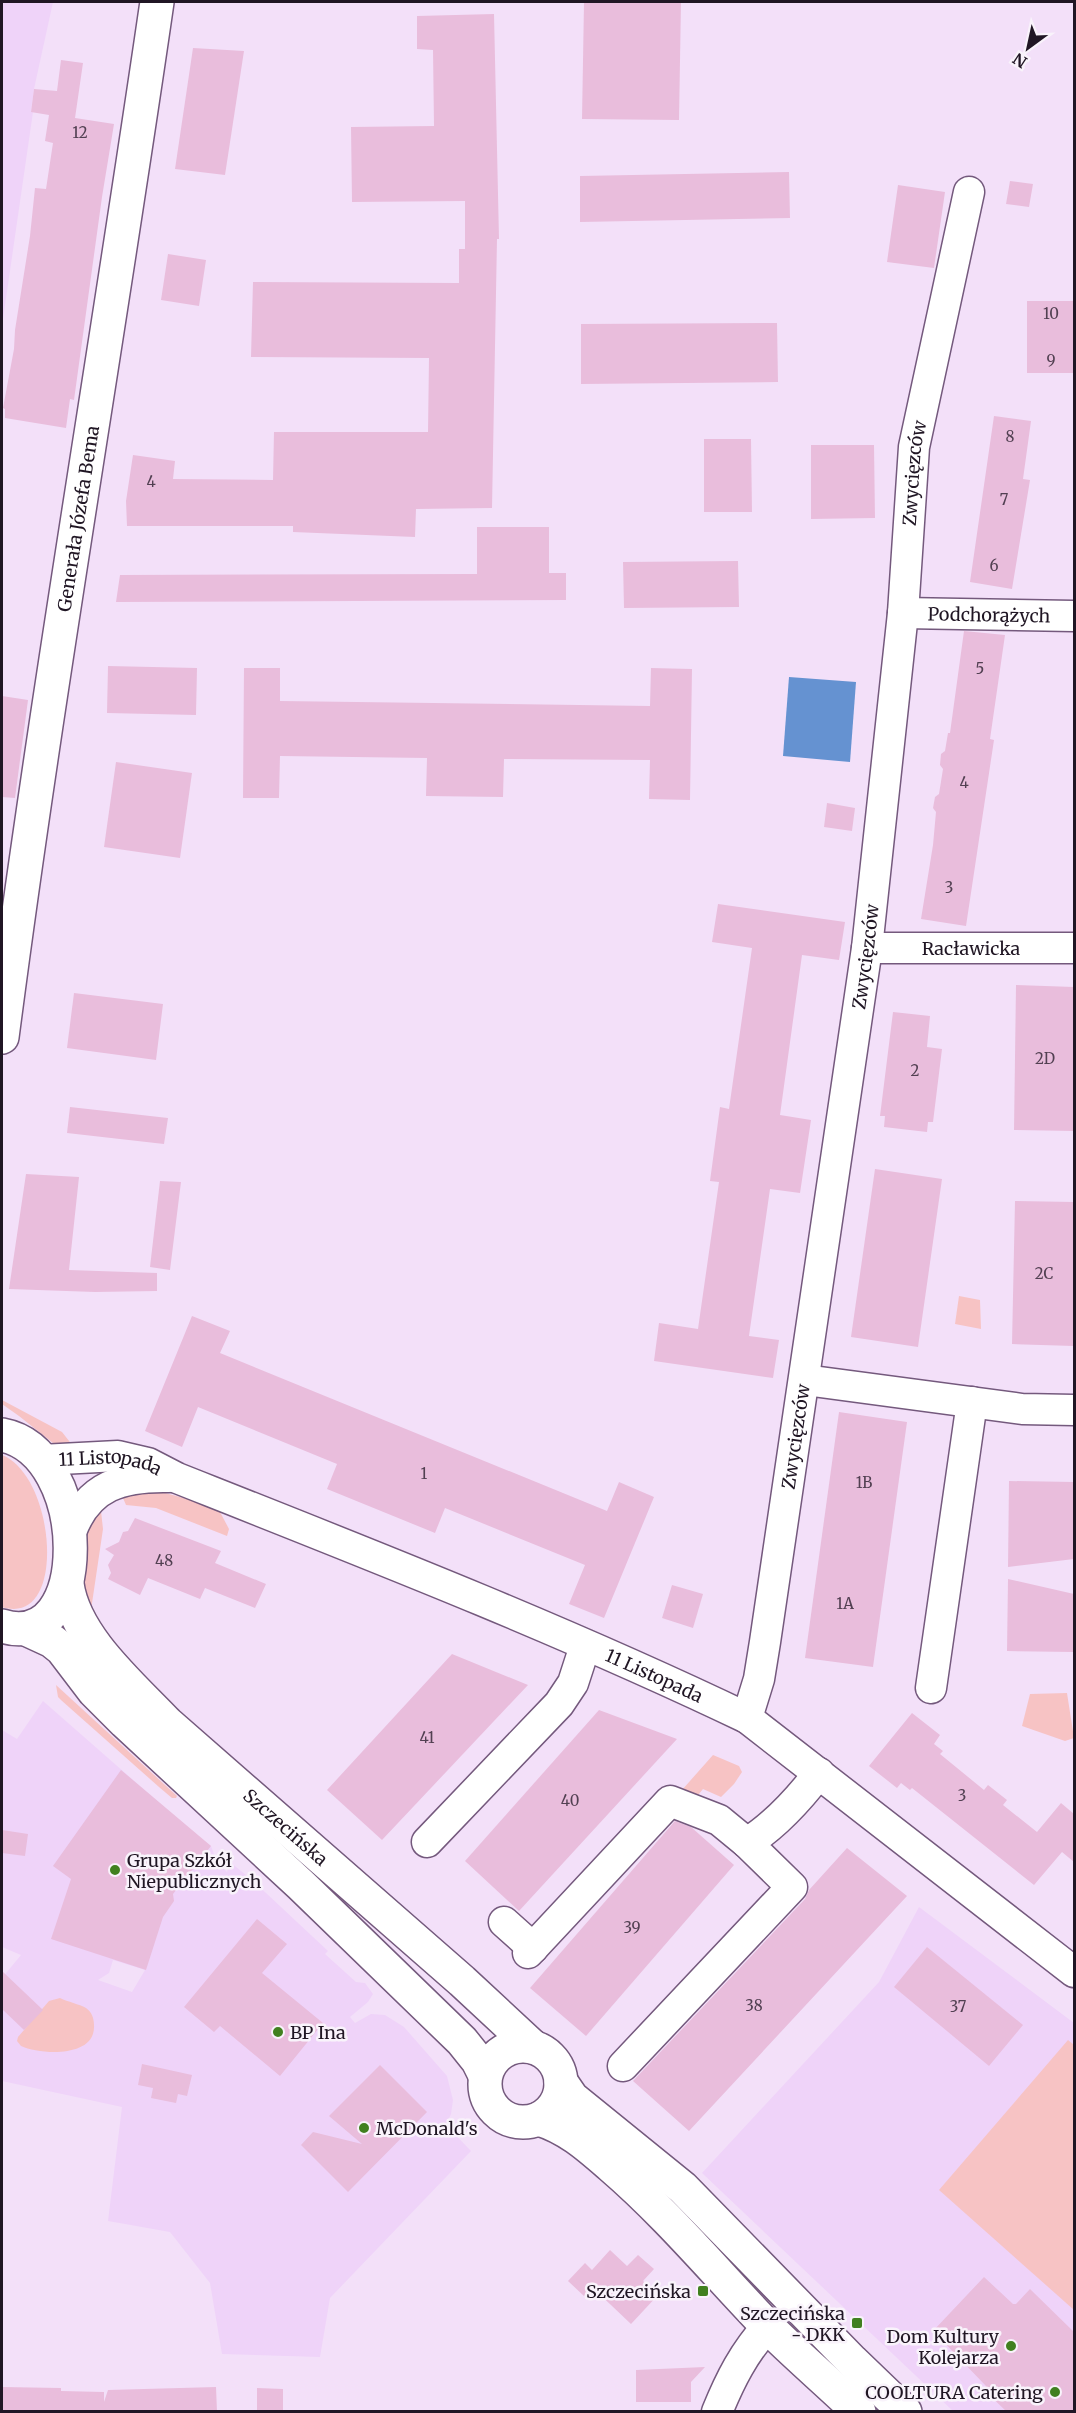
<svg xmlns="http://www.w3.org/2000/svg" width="1076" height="2413" viewBox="0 0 1076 2413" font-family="Merriweather,serif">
  <rect width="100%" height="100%" fill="#f3e0f9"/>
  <!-- built -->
  <g fill="#efd3f9" fill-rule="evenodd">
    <path d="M2,2H53L34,89L31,111L33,112L2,326Z"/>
    <path d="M43,1701L197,1836L211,1846L217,1862L227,1872L230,1862L252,1880L328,1951L325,1954L356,1982L365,1983L373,1994L368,2002L350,2017L355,2023L371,2014L385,2015L404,2027L447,2076L453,2100L451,2114L446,2125L471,2151L330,2298L320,2357L222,2354L210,2283L170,2232L108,2221L122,2107L2,2081V1978L21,1955L2,1947V1730L17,1739ZM113,1960L145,1970L132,1992L98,1980L109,1973Z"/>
    <path d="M919,1907L1074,2023V2411H953L702,2173L879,1982Z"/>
  </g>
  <!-- green -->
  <g fill="#f7c3c4">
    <path d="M959,1296L980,1300L981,1329L955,1324Z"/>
    <path d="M2,1400L62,1432L73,1446L61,1447L53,1443L19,1416L2,1404Z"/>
    <path d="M2,1455C56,1476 68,1628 2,1607Z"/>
    <path d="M120,1491H158L191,1500L220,1512L229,1529L227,1536L156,1508L126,1505Z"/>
    <path d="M101,1511L103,1529L91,1610C86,1604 85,1596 84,1588C83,1581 88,1525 90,1520C92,1517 97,1513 101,1511Z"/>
    <path d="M56,1685L177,1796L176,1798H172L159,1787L61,1700L58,1697Z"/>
    <path d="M1067,1693L1074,1738L1065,1741L1022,1726L1030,1694Z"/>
    <path d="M713,1755L739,1766L742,1772L734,1784L721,1797L703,1789L698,1795L682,1790Z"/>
    <path d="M60,1998C68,2002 79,2004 86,2008C92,2012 94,2019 94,2025C96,2058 41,2055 21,2046L17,2041L18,2037L49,2001Z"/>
    <path d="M1068,2040L1074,2045V2310L939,2190Z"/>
  </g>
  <!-- water -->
  <path fill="#6592d1" d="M789,677L856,682L850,762L783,756Z"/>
  <!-- building -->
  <g fill="#e9bddc">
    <path d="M584,2H681L679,120L582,119Z"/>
    <path d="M494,14L499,239H497L492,508L416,509L415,537L293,532V526H127L126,501L133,455L175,461L173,479L273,480L274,432H428L429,358L251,357L253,282L459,283V249H465V201L352,202L351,127L434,126L433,50L417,49V16Z"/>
    <path d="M193,48L244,51L225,175L175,169Z"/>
    <path d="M61,60L83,63L75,118L114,124L102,197L74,400L70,399L66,428L5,418V409L3,408L14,349L15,330L30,236L35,188L46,189L53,143L45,141L49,115L31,112L34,89L57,91Z"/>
    <path d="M789,172L790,218L580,222V176Z"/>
    <path d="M1010,181L1033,184L1029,207L1006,204Z"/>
    <path d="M898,185L945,192L934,268L887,262Z"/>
    <path d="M168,254L206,260L199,306L161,300Z"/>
    <rect x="1027" y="301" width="47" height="72"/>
    <path d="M777,323L778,382L581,384V324Z"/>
    <path d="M994,416L1031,421L1023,479L1030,480L1012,589L970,582Z"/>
    <path d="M704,439H751L752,512H704Z"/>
    <path d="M811,445H874L875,518L811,519Z"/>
    <path d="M477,527H549V573H566V600L116,602L120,575L477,574Z"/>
    <path d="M738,561L739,607L624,608L623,562Z"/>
    <path d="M964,631L1005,635L990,739L994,740L966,926L921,919L933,845L936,812L933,808L935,797L939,794L943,769L940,765L941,754L945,751L948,733H950Z"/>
    <path d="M108,666L197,668L196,715L107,713Z"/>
    <path d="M244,668H280V701L650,706L651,668L692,669L690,800L649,799L650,760L504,759L503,797L426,796L427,758L280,756L279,798H243Z"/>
    <path d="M2,696L28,700L15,798L2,797Z"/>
    <path d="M116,762L192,773L180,858L104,847Z"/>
    <path d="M827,803L855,808L852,831L824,827Z"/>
    <path d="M718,904L845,922L839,960L802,955L780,1115L811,1120L800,1193L770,1189L749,1336L779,1340L773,1378L654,1361L659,1323L698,1329L719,1182L710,1181L720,1107L729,1109L752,948L712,942Z"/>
    <path d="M1016,985L1074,987V1131L1014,1130Z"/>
    <path d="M74,993L163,1004L156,1060L67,1048Z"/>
    <path d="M893,1012L930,1016L927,1047L942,1049L933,1122H928L927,1132L884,1127L885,1116H880Z"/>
    <path d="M70,1107L168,1118L164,1144L67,1133Z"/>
    <path d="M875,1169L942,1179L918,1347L851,1337Z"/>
    <path d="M26,1174L79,1177L69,1270L157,1273V1291L95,1292L9,1289Z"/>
    <path d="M160,1181L181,1182L170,1270L150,1267Z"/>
    <path d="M1015,1201L1074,1202V1346L1012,1344Z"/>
    <path d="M192,1316L230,1331L220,1353L607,1511L619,1482L654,1497L604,1618L569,1604L585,1565L445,1508L435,1533L327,1489L337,1464L198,1407L182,1447L145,1431Z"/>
    <path d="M839,1412L907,1422L873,1667L805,1658Z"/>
    <path d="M1009,1481L1074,1482V1559L1008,1567Z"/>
    <path d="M135,1518L221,1551L215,1563L266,1584L255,1608L205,1588L200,1599L148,1578L140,1595L108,1579L111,1573L108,1565L114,1555L105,1549L119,1542L123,1532L128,1531Z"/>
    <path d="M1008,1579L1074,1594V1652L1007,1651Z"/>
    <path d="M672,1585L703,1594L693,1628L662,1618Z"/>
    <path d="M452,1654L528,1685L382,1840L327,1790Z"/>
    <path d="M599,1710L677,1739L519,1911L465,1861Z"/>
    <path d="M912,1713L940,1735L934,1744L943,1751L940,1754L984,1790L988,1785L1007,1800L1003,1805L1037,1832L1061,1803L1074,1814V1862L1062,1852L1034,1885L912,1788L910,1790L901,1783L897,1788L869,1766Z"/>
    <path d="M121,1770L211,1846L173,1894L174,1901L163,1917L146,1970L51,1939L71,1879L53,1866Z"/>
    <path d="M675,1821L691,1827L734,1865L586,2036L530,1988Z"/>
    <path d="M2,1830L28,1834L25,1856L2,1853Z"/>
    <path d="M847,1848L907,1896L689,2131L633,2081L805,1899L809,1890Z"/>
    <path d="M257,1919L287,1944L262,1973L323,2023L280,2076L220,2026L214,2032L184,2007Z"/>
    <path d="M927,1947L1023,2025L989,2066L894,1987Z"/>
    <path d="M2,1971L43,2010L24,2030L2,2009Z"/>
    <path d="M142,2064L192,2075L187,2096L178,2094L176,2103L151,2098L153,2088L138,2085Z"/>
    <path d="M380,2065L427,2112L348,2192L301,2145L313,2132L362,2144L329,2116Z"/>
    <path d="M610,2250L627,2266L638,2255L654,2269L643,2281L658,2295L631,2324L592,2287L584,2296L568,2281L585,2263L592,2270Z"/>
    <path d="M984,2277L1013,2304H1016L1030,2289L1074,2332V2412H1007L983,2389L986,2386L933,2331Z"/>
    <path d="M705,2367L691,2382V2402H636V2370Z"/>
    <path d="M2,2387L61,2388V2391L104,2392V2402L108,2390L216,2387L217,2412H2Z"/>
    <path d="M257,2388L283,2389V2412H257Z"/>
  </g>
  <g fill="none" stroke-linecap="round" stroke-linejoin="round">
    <defs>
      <g id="street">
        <path id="s1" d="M903,613L1074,616"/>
        <path id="s2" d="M867,948H1074"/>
        <path d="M805,1380L1022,1409L1074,1410"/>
        <path id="s3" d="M41,1460L118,1456L148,1463L177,1478C369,1554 561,1629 747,1718L1074,1972"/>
        <path d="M71,1532C88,1485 123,1476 169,1477"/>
        <path d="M931,1688L972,1402"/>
        <path id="s4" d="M747,1718L759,1679L765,1642L867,948L903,613L914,447L969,192"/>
        <path d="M427,1842L559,1704L573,1683L585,1646"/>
        <path d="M504,1922L533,1948"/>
        <path d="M528,1953L670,1801L719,1820L747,1843"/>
        <path d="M623,2066L792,1887L747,1843C776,1825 799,1799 819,1773"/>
        <path d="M717,2412C730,2380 744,2352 768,2326"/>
      </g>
      <g id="secondary">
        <path id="s5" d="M2,1037C47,691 107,347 157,2"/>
        <path d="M2,1435C92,1452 94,1655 2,1626"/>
        <path id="s6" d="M67,1584C74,1637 131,1685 167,1723L462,1981L533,2047"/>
        <path d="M26,1629L52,1641L62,1649L94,1691L125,1722L301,1885L462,2041L478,2061L485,2075"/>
        <circle cx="523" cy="2084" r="38"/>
        <path d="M561,2082L572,2098L683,2188L852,2361L905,2412"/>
        <path d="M539,2119C568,2128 588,2146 611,2166C668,2215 716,2273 768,2327C797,2356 829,2383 859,2412"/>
      </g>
    </defs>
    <!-- street casing -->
    <use href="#street" stroke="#74597d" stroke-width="33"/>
    <!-- secondary casing -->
    <use href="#secondary" stroke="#74597d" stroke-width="36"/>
    <!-- street -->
    <use href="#street" stroke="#fff" stroke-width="30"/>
    <!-- secondary -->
    <use href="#secondary" stroke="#fff" stroke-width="33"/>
  </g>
  <!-- markers -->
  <g fill="#41801f" stroke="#f9f3fb" stroke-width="2">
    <circle cx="115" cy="1870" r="6"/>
    <circle cx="278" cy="2032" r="6"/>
    <circle cx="364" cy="2128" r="6"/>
    <rect x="697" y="2285" width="12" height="12" rx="3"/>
    <rect x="851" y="2317" width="12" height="12" rx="3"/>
    <circle cx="1011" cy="2346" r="6"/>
    <circle cx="1055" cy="2392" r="6"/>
  </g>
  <g text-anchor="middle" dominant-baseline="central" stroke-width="5" stroke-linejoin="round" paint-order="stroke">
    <!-- number labels -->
    <g font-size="15" fill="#524052">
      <text x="80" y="132">12</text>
      <text x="1051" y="313">10</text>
      <text x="1051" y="360">9</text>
      <text x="1010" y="436">8</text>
      <text x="151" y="481">4</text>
      <text x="1004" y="499">7</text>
      <text x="994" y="565">6</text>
      <text x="980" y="668">5</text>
      <text x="964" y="782">4</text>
      <text x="949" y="887">3</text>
      <text x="1045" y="1058">2D</text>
      <text x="915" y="1070">2</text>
      <text x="1044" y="1273">2C</text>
      <text x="424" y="1473">1</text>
      <text x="864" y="1482">1B</text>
      <text x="164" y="1560">48</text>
      <text x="845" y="1603">1A</text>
      <text x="427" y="1737">41</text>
      <text x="962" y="1795">3</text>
      <text x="570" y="1800">40</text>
      <text x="632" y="1927">39</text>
      <text x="754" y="2005">38</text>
      <text x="958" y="2006">37</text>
    </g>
    <!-- street labels -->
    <g font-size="18" fill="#201624" stroke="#f9f3fb">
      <text stroke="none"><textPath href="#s4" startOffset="1257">Zwycięzców</textPath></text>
      <text stroke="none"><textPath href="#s5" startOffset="524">Generała Józefa Bema</textPath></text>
      <text stroke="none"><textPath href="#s1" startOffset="86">Podchorążych</textPath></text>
      <text stroke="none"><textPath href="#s2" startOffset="104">Racławicka</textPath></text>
      <text stroke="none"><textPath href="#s4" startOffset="771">Zwycięzców</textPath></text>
      <text stroke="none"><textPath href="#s4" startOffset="286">Zwycięzców</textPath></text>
      <text stroke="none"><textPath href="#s3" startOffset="70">11 Listopada</textPath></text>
      <text stroke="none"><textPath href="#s3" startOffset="657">11 Listopada</textPath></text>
      <text stroke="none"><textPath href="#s6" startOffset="332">Szczecińska</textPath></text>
    </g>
    <!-- poi labels -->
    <g font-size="18" fill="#201624" stroke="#f9f3fb" text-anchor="end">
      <text x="127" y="1860" text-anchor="start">Grupa Szkół<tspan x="127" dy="21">Niepublicznych</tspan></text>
      <text x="290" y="2032" text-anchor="start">BP Ina</text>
      <text x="376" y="2128" text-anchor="start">McDonald's</text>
      <text x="691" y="2291">Szczecińska</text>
      <text x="845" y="2313">Szczecińska<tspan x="845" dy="21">- DKK</tspan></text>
      <text x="999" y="2336">Dom Kultury<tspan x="999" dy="21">Kolejarza</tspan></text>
      <text x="1043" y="2392">COOLTURA Catering</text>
    </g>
  </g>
  <!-- border -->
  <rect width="1076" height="2413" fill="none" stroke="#201624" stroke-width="6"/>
  <!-- north arrow -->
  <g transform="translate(1028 48) rotate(213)" stroke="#f9f3fb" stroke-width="4.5" paint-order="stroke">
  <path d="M0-4.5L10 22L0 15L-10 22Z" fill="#201624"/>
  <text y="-9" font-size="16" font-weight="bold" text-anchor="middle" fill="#201624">N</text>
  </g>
</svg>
